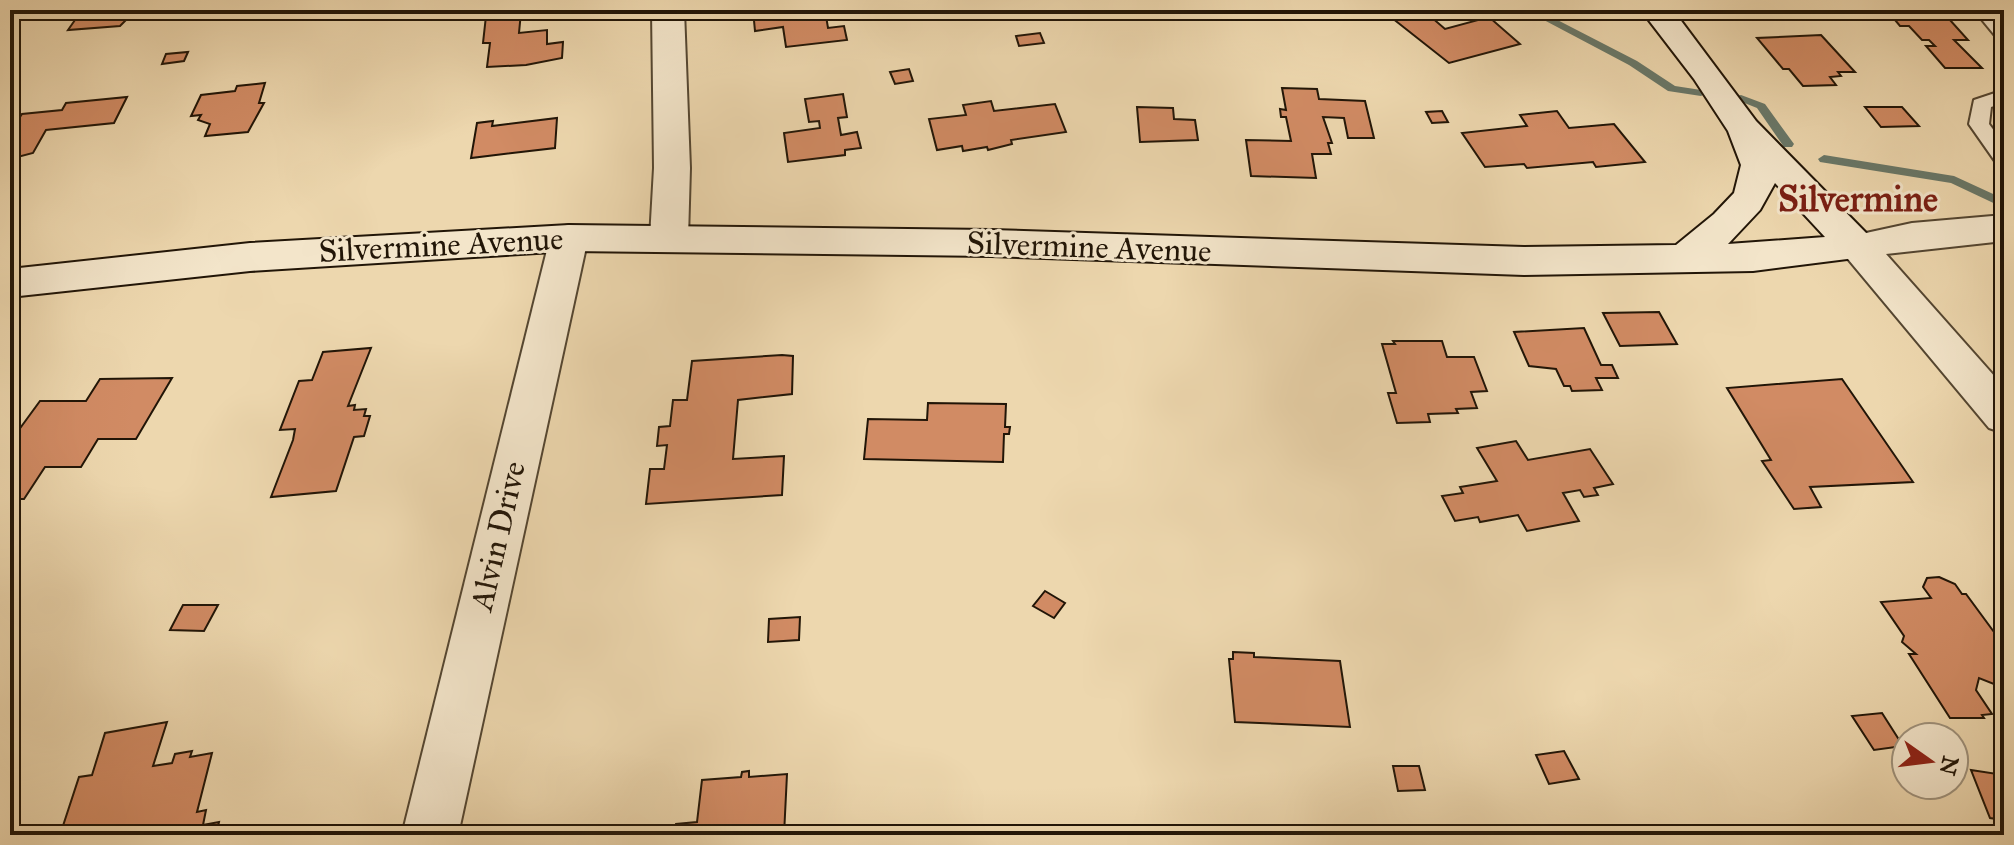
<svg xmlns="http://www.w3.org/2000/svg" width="2014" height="845" viewBox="0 0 2014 845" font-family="'IM FELL Great Primer',serif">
  <rect width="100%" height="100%" fill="#edd7ae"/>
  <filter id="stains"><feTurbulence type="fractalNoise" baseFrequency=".0025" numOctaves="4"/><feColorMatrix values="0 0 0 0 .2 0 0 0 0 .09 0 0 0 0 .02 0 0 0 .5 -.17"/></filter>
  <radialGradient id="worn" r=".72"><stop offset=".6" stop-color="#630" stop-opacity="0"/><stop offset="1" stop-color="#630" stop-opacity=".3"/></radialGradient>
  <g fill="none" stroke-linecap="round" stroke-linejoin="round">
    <!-- stream -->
    <g fill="#697869" fill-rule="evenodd">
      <path d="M1525,10H1538L1637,61L1675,86L1701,90L1706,93L1701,96L1668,91L1629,65Z"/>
      <path d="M1741,95L1765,104L1794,144L1792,147H1784L1757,108L1737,100V96Z"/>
      <path d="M1824,155L1954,176L2004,199V208L1951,183L1820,162L1818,159Z"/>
    </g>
  </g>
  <!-- building -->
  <g fill="#d18b64" stroke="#211507" stroke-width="2">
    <path d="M82,10H126L124,14L130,16L120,26L68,30Z"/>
    <path d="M753,10H825L828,28L844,26L847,40L786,47L783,27L755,31Z"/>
    <path d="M910,10H959L912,19Z"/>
    <path d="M1423,10L1445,29L1489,17L1520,44L1449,63L1392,18Z"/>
    <path d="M1733,10H1769L1774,17L1745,20Z"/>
    <path d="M1896,10H1941L1968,40H1954L1982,68H1945L1926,46H1935L1929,40H1922L1909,26H1900L1890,14H1900Z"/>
    <path d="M521,12L519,33L547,30V44L563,42L562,58L526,65L487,67L490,43H483L486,16Z"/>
    <path d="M1040,33L1044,43L1019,46L1016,36Z"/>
    <path d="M1821,35L1855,72H1838L1841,76L1830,77L1836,85L1803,86L1789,69H1783L1757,38Z"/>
    <path d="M188,52L184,61L162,64L166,54Z"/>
    <path d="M909,69L913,81L895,84L890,72Z"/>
    <path d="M265,83L259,103H264L248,132L205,136L210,124L198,120L201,115L191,116L201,95L235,91L237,86Z"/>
    <path d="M1282,88L1317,89L1319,99L1365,101L1374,138H1348L1344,118L1323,117L1332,143H1328L1331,154H1312L1316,178L1251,176L1246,140L1291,141L1286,117H1281L1280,109L1286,110Z"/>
    <path d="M843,94L847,117L838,118L841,135L857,132L861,148L845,150V155L788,162L784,133L820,128L819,121L809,122L805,99Z"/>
    <path d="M127,97L114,123L46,130L33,153L10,159V132L22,114L62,110L66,103Z"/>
    <path d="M991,101L994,111L1055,104L1066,132L1011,140L1012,144L988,150L987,147L963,151L962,146L937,150L929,119L966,115L963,105Z"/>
    <path d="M1137,107L1173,108L1174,119L1195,120L1198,140L1140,142Z"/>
    <path d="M1865,107H1902L1919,126L1881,127Z"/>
    <path d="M1442,111L1448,122L1432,123L1426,112Z"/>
    <path d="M1557,111L1569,128L1614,124L1645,162L1596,167L1593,162L1527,168L1524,164L1485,167L1462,133L1527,126L1520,115Z"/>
    <path d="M557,118L555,148L471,158L477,123L493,121L492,126Z"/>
    <path d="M1659,312L1677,344L1620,346L1603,313Z"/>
    <path d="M1584,328L1601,365H1612L1618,378H1596L1602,390L1572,391L1570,386H1564L1556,369L1529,366L1514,332Z"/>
    <path d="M1393,341H1442L1447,357H1474L1487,391L1471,392L1477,408L1456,409L1458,413L1428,414L1430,422L1397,423L1388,393H1396L1382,344H1395Z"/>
    <path d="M371,348L348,406L355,405L354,410L366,409L364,416H370L364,436L354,437L336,491L271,497L293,440L295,429L280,430L299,381L312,380L323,352Z"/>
    <path d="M782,355L793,356L792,394L738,400L733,459L784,456L782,495L646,504L650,469H664L667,445L657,446L659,427L670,426L673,400H687L692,361Z"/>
    <path d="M172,378L136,439H98L81,467H45L24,499H10V442L40,401H86L100,379Z"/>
    <path d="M1842,379L1913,482L1810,487L1821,507L1794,509L1762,461L1771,460L1727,388Z"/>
    <path d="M928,403L1006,404L1005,427H1010L1009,434H1004L1003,462L864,459L868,419L927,420Z"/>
    <path d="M1516,441L1528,460L1590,449L1613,484L1594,488L1598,495L1584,497L1580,490L1563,493L1579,521L1527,531L1518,515L1480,522L1478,517L1455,521L1442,496L1463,493L1460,487L1497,481L1477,448Z"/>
    <path d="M1939,577L1955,584L1962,594H1966L1994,632L2004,631V688L1979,678L1976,690L1992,714L1982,715L1984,718H1950L1909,654H1916L1902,642L1904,636L1881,602L1931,598L1923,587L1927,578Z"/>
    <path d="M1045,591L1065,603L1054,618L1033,606Z"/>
    <path d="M183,605H218L204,631L170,630Z"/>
    <path d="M800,617L799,640L768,642L769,619Z"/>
    <path d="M1233,652L1254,653V657L1340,661L1350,727L1235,722L1229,659H1233Z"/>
    <path d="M1882,713L1903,746L1874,750L1852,716Z"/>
    <path d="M167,722L153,766L172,763L175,754L192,751L190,757L212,753L197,812L206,810L203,825L219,822L216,835H60L79,777L92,775L105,733Z"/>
    <path d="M1564,751L1579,779L1549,784L1536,755Z"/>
    <path d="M1393,766H1419L1425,790L1398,791Z"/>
    <path d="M1971,770L2004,775V820L1990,818Z"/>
    <path d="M749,771V777L787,774L784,835H672L676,824L697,822L702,780L741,777L742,772Z"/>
  </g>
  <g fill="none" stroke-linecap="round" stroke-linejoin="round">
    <defs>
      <g id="lane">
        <path d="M1974,10H1993L2004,22V40L1997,38Z"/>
        <path d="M2004,90V103L1991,107L1989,124L2004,144V166L1997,164L1969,124L1974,100Z"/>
      </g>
      <g id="street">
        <path d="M652,10H684L690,168L688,238L683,247L669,251L655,247L650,238L654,168Z"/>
        <path d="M2004,215V241L1886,254L2004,387V433L1989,428L1838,247L1843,238L1912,223Z"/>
        <path d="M569,225L583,229L588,238L458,835H402L550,238L555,229Z"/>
      </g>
      <path id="secondary" d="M1641,10H1673L1756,121L1871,238L1876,247L1871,256L1753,271L1524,275L991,256L569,251L250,271L10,297V269L250,243L569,225L991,230L1524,247L1676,245L1714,214L1734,193L1741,165L1728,131L1694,79ZM1775,183L1825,237L1728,244L1760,210Z"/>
    </defs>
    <!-- lane casing -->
    <use href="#lane" stroke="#544631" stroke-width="4"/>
    <!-- street casing -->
    <use href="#street" stroke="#544631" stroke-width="4"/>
    <!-- secondary casing -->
    <use href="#secondary" stroke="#211507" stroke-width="4"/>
    <!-- lane -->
    <use href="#lane" fill="#f3e5ca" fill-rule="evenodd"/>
    <!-- street -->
    <use href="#street" fill="#f3e5ca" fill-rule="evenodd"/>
    <!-- secondary -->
    <use href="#secondary" fill="#f3e5ca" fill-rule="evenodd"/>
  </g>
  <g text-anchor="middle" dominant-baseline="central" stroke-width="6" stroke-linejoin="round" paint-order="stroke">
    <!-- street labels -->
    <g font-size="32" fill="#211507" stroke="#f3e5ca">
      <text transform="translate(441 245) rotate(-3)">Silvermine Avenue</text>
      <text transform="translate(1089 247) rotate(2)">Silvermine Avenue</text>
      <text transform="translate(498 536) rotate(-77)">Alvin Drive</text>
    </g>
    <!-- quarter labels -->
    <g font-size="36" font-weight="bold" fill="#7a1f14" stroke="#f3e5ca">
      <text x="1858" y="199">Silvermine</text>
    </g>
  </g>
  <!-- margin -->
  <rect width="2014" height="845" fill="none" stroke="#edd7ae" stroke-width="40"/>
  <rect x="12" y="12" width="1990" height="821" fill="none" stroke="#211507" stroke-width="4"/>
  <rect x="20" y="20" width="1974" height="805" fill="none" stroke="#211507" stroke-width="2"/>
  <!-- north arrow -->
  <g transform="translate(1930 761) rotate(104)"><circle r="38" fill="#f3e5ca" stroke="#9f927c" stroke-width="2"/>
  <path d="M0-6L14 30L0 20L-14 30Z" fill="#8f2418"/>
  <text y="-12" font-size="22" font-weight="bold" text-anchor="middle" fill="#211507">N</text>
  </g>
  <rect width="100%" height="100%" filter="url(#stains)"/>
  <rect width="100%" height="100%" fill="url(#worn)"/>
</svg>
